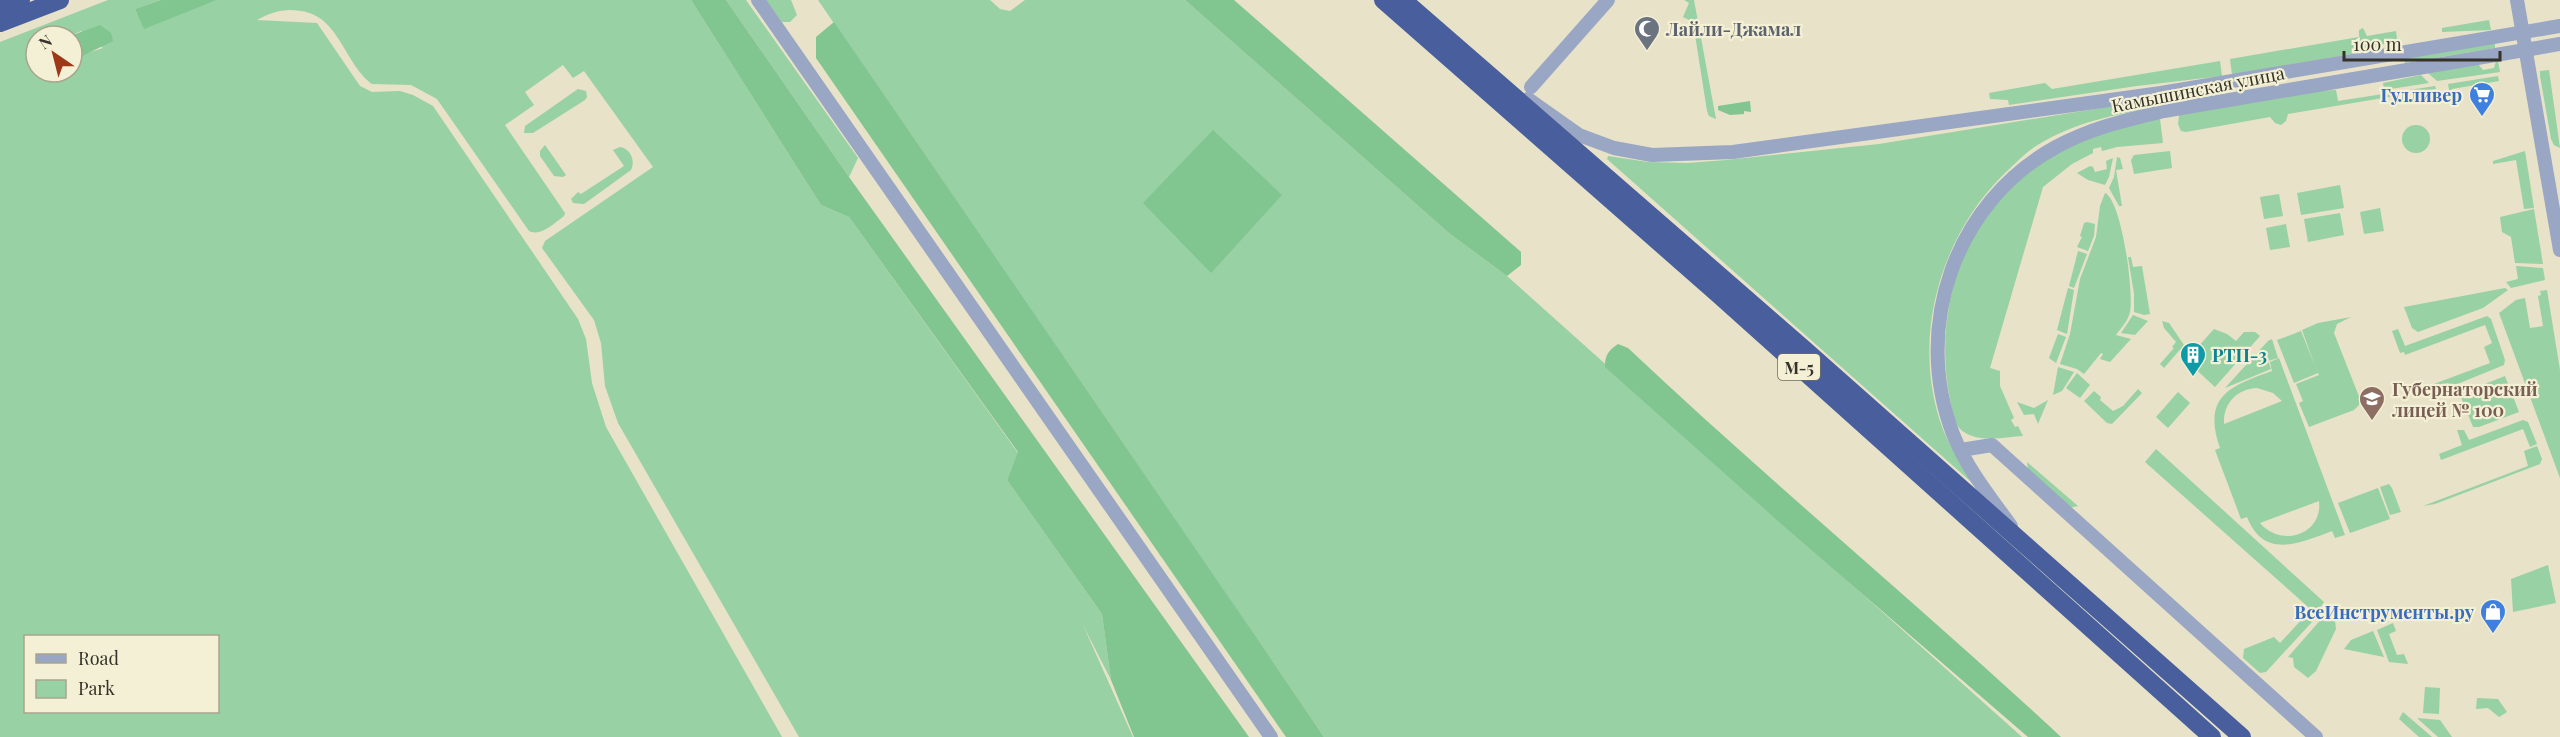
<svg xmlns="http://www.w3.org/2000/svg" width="2560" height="737" viewBox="0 0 2560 737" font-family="'Playfair Display',serif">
  <rect width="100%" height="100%" fill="#e7e2c8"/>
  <!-- green -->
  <g fill="#98d1a4" fill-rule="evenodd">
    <path d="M108,0H161L135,9L144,28L217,0H691L821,205L849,217L1018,453L1007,480L1102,614L1111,680L1083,625L1133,737H799L618,423L605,386L601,343L594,320L542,248L545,241L653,167L584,71L573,78L563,65L525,92L534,105L505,125L565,213L564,216C554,223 541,237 529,231L437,99L411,85L372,84C344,63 339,16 301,11C284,8 272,12 257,20L317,23L360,86L372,92L400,91L413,95L433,106L578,319L586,339L592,383L606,427L782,737H0V42ZM81,31L103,48L84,54L72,61V72H36V36H70ZM26,636H218V712H26Z"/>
    <path d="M726,0H746L858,158L849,177Z"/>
    <path d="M766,0H791L797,15L790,22H782Z"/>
    <path d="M818,0H990L1000,9L1010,11L1025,0H1185L1450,234L1507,276L2022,737H1324Z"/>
    <path d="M1684,0H1694L1716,119L1709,116L1707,111L1693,22L1683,17L1689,3Z"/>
    <path d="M2489,20L2491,30L2442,32V28Z"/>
    <path d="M2363,28L2367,36L2396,31L2397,39L2363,52L2232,75L2230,59L2359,37V30Z"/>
    <path d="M2495,43V48L2405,63L2404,58Z"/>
    <path d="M2220,61L2222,76L2137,86L2009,105L2008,100L1990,99L1989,93L2045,83L2052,89Z"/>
    <path d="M2496,61H2498L2500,72L2437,81L2428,73L2478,64L2483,70L2494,68Z"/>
    <path d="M2549,70L2560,148L2554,145L2551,139L2540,76V71Z"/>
    <path d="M2421,75L2429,83L2384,90L2383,83Z"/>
    <path d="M2498,76L2499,81L2452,89L2454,106L2452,107L2448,84Z"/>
    <path d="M2435,86L2436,89L2288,114L2286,121L2281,125L2275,123L2270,117L2186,132L2181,131L2178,124L2179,115L2296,92L2336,90L2338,101Z"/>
    <path d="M578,89L586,91L587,97L585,100L533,133H524L525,126Z"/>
    <path d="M2156,99L2157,107C2114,115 2074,122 2036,146C2025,153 2015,164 2005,173C1941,235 1912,334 1940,421C1948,446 1963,467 1978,488L1607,159L1608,156L1648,162L1688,163L1726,160L1879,144Z"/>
    <path d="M2157,118L2160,119L2163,143L2117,147L2102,151L2101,147L2093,149V153L2072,164L2043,187L1990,368L2000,371V386L2014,418L2011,420L2015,427L2018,426L2023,436C2005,437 1980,443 1964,432C1954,426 1952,410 1950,399C1936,331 1952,250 2001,198C2024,174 2055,150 2086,136C2107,127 2134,124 2157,118Z"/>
    <circle cx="2416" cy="139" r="14"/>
    <path d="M545,145L566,175L563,177L554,176L540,156V151Z"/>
    <path d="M620,147C630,148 636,161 631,170L584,204L573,203L571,199L578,192L581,194L624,166L613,150Z"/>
    <path d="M2170,151L2172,168L2134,174L2131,160L2134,155Z"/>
    <path d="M2525,151L2534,208L2524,209L2516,160L2493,164V161Z"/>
    <path d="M2117,157L2120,158L2123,169L2116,170L2122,206H2119L2109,188L2114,177Z"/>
    <path d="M2113,158L2109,177L2105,185L2088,180L2077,173L2090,166L2093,167L2095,172L2107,169L2106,161Z"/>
    <path d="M2340,185L2344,208L2301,215L2297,193Z"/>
    <path d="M2105,193C2122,201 2134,293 2130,312C2128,321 2121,328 2116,335L2131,339L2110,362L2100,359L2103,354L2101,353L2084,374L2077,369L2060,364L2070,334L2080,279L2096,237L2100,206Z"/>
    <path d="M2279,194L2283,216L2264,219L2260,197Z"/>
    <path d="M2380,208L2384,231L2364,234L2360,212Z"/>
    <path d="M2534,209L2543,264L2515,263L2511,237L2502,232L2500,217Z"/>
    <path d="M2340,213L2344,235L2308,242L2304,219Z"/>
    <path d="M2087,222L2095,224L2094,236L2088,251L2077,247L2082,237L2080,236L2084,223Z"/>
    <path d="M2286,224L2290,247L2270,250L2266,228Z"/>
    <path d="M2078,251L2087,254L2074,288L2069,286Z"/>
    <path d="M2128,257H2131L2133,267L2142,266L2150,314L2144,315L2134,312V294Z"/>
    <path d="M2516,266L2543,268L2545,280L2511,288L2506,282L2518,279Z"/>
    <path d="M2068,288L2074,290L2067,334L2057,330Z"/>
    <path d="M2505,288L2508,290L2483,308L2418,332L2412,328L2404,307Z"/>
    <path d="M2547,290L2560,370V478L2499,313L2516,300L2525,298L2530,328L2543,326L2538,296L2541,295L2540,291Z"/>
    <path d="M2133,315L2148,321L2135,335L2121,333Z"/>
    <path d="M2487,316L2491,319L2505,360L2504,365L2450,387L2448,383L2416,394L2415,391L2490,363L2484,347L2492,343L2485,325L2405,355L2404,352L2400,353L2392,331L2398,329L2405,346Z"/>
    <path d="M2351,317L2337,324L2334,333L2360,399L2359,405L2354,410L2309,427L2299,403L2303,401L2296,384L2319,375L2318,373L2294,383L2277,340L2301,331L2315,366L2302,330L2318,323Z"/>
    <path d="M2162,321L2169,323L2184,345L2164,368L2160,364L2174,348L2172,347L2176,342L2164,328Z"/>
    <path d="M2214,329L2227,334L2236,341L2244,332H2255L2260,336L2215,387L2189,363V357Z"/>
    <path d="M2058,334L2066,337L2056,363L2049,358Z"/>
    <path d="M2272,339L2278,358L2268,361L2271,369L2225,388L2268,341Z"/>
    <path d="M2279,358L2345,535L2335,538L2332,531C2300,543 2264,560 2247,517L2241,519L2215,450L2220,448C2202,396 2230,386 2272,371L2270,362ZM2257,388L2273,393L2282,401L2224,424C2223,403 2237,389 2257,388ZM2319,501C2323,535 2281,548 2260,523Z"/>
    <path d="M2058,367L2074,372L2062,391L2053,395Z"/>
    <path d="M2077,373L2090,385L2080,398L2066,388Z"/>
    <path d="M2505,376L2519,412L2479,427H2473L2461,397L2462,393Z"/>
    <path d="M2138,389L2142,393L2112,424L2107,423L2084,401L2094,391L2101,397L2100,400L2113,411L2123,406Z"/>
    <path d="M2178,392L2190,403L2168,428L2156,417Z"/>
    <path d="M2048,400L2038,424L2034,414L2024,415L2017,402L2034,408Z"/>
    <path d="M2523,420L2528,422L2537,444L2530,447L2523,429L2441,460L2439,454L2462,445L2457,430H2464L2469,440Z"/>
    <path d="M2537,446L2542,459L2540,464L2435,504L2423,506L2528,466L2524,451Z"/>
    <path d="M2156,449L2324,602L2316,614L2145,462Z"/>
    <path d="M2027,462L2078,506L2069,508L2028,471Z"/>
    <path d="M2389,484L2392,488L2401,512L2390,515L2380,487Z"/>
    <path d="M2378,488L2390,519L2350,533L2338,503Z"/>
    <path d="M2548,565L2556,603L2513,612L2511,579Z"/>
    <path d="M2305,616L2312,622L2266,672L2260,673L2243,658L2244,649L2274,637L2280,643Z"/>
    <path d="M2324,616H2329L2335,621L2336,629L2316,671L2308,678L2294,667L2293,658L2288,657Z"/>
    <path d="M2393,623L2396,631L2389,634L2397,655L2404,654L2408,664L2389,662L2377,630Z"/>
    <path d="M2373,631L2384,657L2344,649L2351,640Z"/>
    <path d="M2425,687L2440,688L2439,714L2423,713Z"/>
    <path d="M2477,698L2498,699L2507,712L2499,717L2488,708L2476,709Z"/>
    <path d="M2403,712L2432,737H2419L2399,719Z"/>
    <path d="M2417,718L2440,720L2452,737H2438Z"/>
  </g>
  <!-- forest -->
  <g fill="#81c590">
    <path d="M161,0H217L144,29L135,9Z"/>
    <path d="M691,0H726L849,177L1249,737H1134L1111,680L1102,614L1007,480L1018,452L849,217L821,205Z"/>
    <path d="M1185,0H1234L1521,252V265L1507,276L1450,234Z"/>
    <path d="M834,22L1258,640L1324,737H1286L816,58V37Z"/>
    <path d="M100,25L111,33L113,41L72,61V36H70Z"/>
    <path d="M1750,101L1751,112L1744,111V114L1730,115L1718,110V106Z"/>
    <path d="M1213,130L1282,195L1211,273L1143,203Z"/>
    <path d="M1618,344L1628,348C1769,481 1919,605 2061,737H2028L1786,528L1605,367C1605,355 1608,351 1618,344Z"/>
  </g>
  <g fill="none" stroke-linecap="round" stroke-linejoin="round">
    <!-- minor -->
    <g stroke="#99a6c4" stroke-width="14">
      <path d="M758,0L1271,737"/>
      <path d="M2517,0L2560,250"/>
      <path d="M1531,87L1608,0"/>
      <path d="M1528,99L1579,135L1614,148L1652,155L1733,152L2161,93L2560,26"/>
      <path d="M1961,450L1992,445L2316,737"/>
      <path d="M2011,526C1990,497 1966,467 1953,434C1912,327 1955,202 2056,147C2091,128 2126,120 2164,111L2560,44"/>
    </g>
    <!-- highway -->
    <g stroke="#495f9d" stroke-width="18">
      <path d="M1383,0L1719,295L2212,737"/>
      <path d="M1403,0L1804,349L2242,737"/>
      <path d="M0,8L21,0"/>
      <path d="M0,23L60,0"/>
    </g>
  </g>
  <!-- icons -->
  <defs>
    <symbol id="mosque-pin" viewBox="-11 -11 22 30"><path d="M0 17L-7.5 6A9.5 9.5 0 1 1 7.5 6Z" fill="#6b7280" stroke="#f4f0d5"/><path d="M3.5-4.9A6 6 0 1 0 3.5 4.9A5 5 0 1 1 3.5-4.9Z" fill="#fff"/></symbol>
    <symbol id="supermarket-pin" viewBox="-11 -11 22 30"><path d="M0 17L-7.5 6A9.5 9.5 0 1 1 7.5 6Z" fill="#3f7fe0" stroke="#f4f0d5"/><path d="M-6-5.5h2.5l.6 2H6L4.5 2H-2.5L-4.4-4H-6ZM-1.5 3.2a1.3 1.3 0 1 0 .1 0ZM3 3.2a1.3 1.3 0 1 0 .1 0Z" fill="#fff"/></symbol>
    <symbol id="building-pin" viewBox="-11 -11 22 30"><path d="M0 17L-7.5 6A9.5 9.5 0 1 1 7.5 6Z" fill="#0f9aa8" stroke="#f4f0d5"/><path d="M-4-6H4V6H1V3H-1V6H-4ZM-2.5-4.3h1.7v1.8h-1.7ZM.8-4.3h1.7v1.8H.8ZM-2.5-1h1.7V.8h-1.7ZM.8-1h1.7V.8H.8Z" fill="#fff"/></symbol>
    <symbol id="school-pin" viewBox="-11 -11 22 30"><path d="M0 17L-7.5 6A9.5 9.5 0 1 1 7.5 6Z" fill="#8d6e63" stroke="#f4f0d5"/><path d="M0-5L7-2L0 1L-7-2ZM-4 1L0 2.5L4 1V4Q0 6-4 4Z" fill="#fff"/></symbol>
    <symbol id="shop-pin" viewBox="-11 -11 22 30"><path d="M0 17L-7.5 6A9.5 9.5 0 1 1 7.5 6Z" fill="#3f7fe0" stroke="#f4f0d5"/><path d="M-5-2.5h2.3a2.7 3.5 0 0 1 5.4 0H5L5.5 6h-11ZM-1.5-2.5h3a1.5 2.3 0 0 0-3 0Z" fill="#fff"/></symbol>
  </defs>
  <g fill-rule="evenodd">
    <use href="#mosque-pin" x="1632" y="14" width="30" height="40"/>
    <use href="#supermarket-pin" x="2467" y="80" width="30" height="40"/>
    <use href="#building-pin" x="2178" y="340" width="30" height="40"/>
    <use href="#school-pin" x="2357" y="384" width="30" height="40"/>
    <use href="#shop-pin" x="2478" y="597" width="30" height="40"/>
  </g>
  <g text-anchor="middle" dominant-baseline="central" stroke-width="4.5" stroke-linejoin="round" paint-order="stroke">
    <!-- shield labels -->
    <rect fill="#f4f0d5" stroke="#6e6c5d" stroke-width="1.5" x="1778" y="354" width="42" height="26" rx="4.5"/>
    <g font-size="16" font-weight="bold" fill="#353329">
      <text x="1799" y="367">М-5</text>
    </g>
    <!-- worship labels -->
    <g font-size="18" font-weight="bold" fill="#5b616d" stroke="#f4f0d5" text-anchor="start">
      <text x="1666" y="29">Лайли-Джамал</text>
    </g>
    <!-- street labels -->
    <g font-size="18" fill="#353329" stroke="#f4f0d5">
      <text transform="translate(2198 89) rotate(-11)">Камышинская улица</text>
    </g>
    <!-- shop labels -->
    <g font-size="18" font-weight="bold" fill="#366cbe" stroke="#f4f0d5" text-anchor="end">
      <text x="2462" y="95">Гулливер</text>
      <text x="2474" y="612">ВсеИнструменты.ру</text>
    </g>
    <!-- culture labels -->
    <g font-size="18" font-weight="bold" fill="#0d838f" stroke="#f4f0d5" text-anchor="start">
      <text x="2212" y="355">РТП-3</text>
    </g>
    <!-- education labels -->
    <g font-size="18" font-weight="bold" fill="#785e54" stroke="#f4f0d5" text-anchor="start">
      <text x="2392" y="389">Губернаторский<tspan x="2392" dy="21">лицей № 100</tspan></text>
    </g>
  </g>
  <!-- legend -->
  <rect x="24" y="635" width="195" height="78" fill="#f4f0d5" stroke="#a8a490" stroke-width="1.5"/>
  <rect x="36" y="654" width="30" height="9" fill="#99a6c4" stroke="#a8a490" stroke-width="1.5"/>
  <text x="78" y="665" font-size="18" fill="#353329">Road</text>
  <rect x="36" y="680" width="30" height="18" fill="#98d1a4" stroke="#a8a490" stroke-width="1.5"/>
  <text x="78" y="695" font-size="18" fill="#353329">Park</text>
  <!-- north arrow -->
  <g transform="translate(54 54) rotate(325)"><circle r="28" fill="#f4f0d5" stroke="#a8a490" stroke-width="1.5"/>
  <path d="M0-4.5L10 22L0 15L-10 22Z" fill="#9f3719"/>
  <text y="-9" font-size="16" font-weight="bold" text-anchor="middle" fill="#353329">N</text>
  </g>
  <!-- scale -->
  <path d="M2344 51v9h156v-9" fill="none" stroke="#353329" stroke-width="3"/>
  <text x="2353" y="51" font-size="18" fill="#353329" stroke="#f4f0d5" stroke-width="4.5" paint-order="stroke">100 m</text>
</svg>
